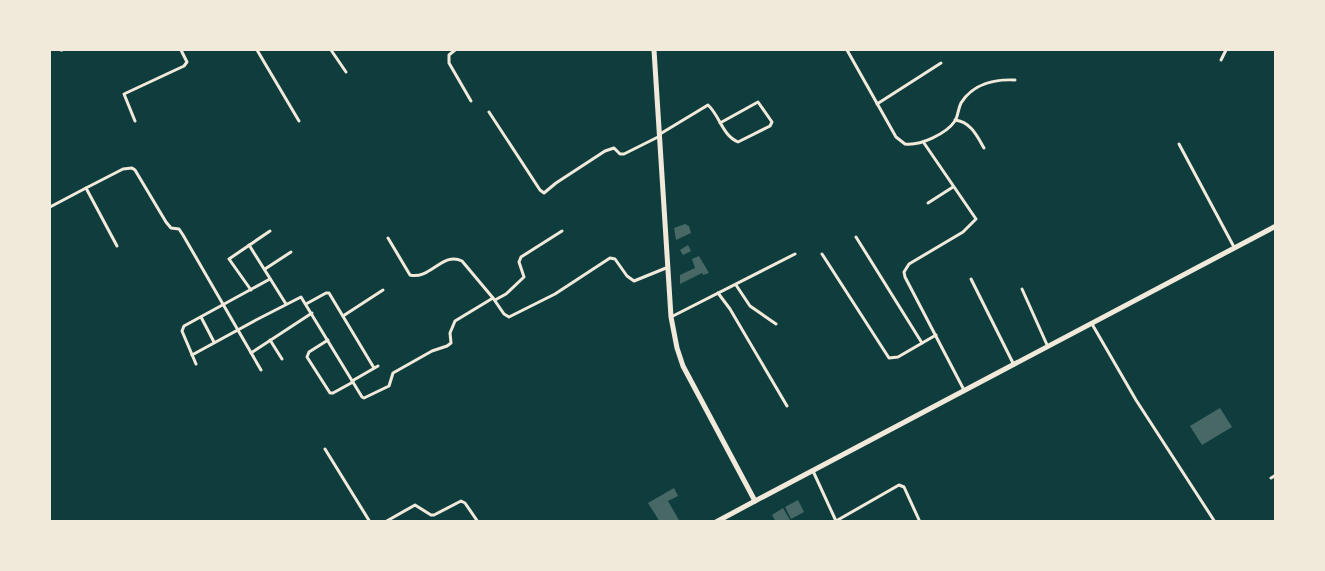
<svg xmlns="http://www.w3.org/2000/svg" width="1325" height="571" viewBox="0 0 1325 571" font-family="'Varela Round',sans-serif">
  <rect width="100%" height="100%" fill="#0f3d3e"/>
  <!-- building -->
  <g fill="#486865">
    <path d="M685,224L689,226L691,233L676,240L674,228Z"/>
    <path d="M688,245L691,251L683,255L680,250Z"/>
    <path d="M699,256L709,273L703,275L702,273L680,284V275L695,268L692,259Z"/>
    <path d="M1220,408L1232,427L1202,445L1190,426Z"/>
    <path d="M674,488L678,496L668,501L680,522H660L648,503Z"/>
    <path d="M798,500L804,512L791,519L785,507Z"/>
    <path d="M783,508L790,520L776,522L772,515Z"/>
  </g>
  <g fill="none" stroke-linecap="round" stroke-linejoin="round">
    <!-- minor -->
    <g stroke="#f1e9da" stroke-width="3">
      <path d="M61,50H62"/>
      <path d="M257,50L299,121"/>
      <path d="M331,50L346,72"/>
      <path d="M455,50L449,55V63L471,101"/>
      <path d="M847,50L896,137L905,144C920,146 946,134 955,121C958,116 958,109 961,103C973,84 995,79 1015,80"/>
      <path d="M1221,60L1226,50"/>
      <path d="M877,104L941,63"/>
      <path d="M489,112L540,190L544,193L556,183L605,151L614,148L620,154H624L658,137"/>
      <path d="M955,120C971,122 977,136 984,148"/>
      <path d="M135,121L124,94L184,66L187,62L181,50"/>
      <path d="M660,134L708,105C720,116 722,135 738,142L770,126L772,122L758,102L720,123"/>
      <path d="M924,143L976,219L963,232L909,264L904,272L905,277L964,390"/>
      <path d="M1179,144L1234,247"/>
      <path d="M86,188L123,169L132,168L135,170L166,222L171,228L179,229L183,235L261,370"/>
      <path d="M928,203L953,187"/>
      <path d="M50,207L86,188L117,246"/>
      <path d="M856,237L922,343"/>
      <path d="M388,238L410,275C430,280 443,251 462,261L493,298"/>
      <path d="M249,245L286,304"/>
      <path d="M822,254L889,358L898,357L936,335"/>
      <path d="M265,269L291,252"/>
      <path d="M971,279L1014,365"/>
      <path d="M736,285L750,306L776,324"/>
      <path d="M1022,289L1048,347"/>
      <path d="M251,290L229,259L270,231"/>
      <path d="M718,293L730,309L787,406"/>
      <path d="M495,300L506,294L524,277L519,262L521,257L562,231"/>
      <path d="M306,304L326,293H329L374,368"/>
      <path d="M343,316L383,290"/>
      <path d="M201,317L214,342"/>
      <path d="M671,317L795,254"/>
      <path d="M1092,324L1136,400L1215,522"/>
      <path d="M270,340L282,359"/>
      <path d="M328,340L309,352L307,357L330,393H333L353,382"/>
      <path d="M251,353L312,313"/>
      <path d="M192,355L256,320L301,297L362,397L364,398L389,386L393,373L432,351L447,346L451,343L450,333L455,321L493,298L504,314L509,317L555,294L610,258L615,259L627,276L634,281L666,268"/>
      <path d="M196,364L182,331L184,326L270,279"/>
      <path d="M352,381L378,366"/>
      <path d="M325,449L370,522"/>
      <path d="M813,471L836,521"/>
      <path d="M1271,478L1276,475"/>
      <path d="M836,521L899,485L904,487L920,522"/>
      <path d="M385,522L415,505L431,515H434L461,501L465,503L478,522"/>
    </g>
    <!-- primary -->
    <path stroke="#f1e9da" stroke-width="5" d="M755,501L1276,226"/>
    <!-- trunk -->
    <path stroke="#f1e9da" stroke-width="5" d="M654,50L671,317L677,348L683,366L755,501L716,522"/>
  </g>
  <!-- border -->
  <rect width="1325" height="571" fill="none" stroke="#f1e9da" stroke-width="102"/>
</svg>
